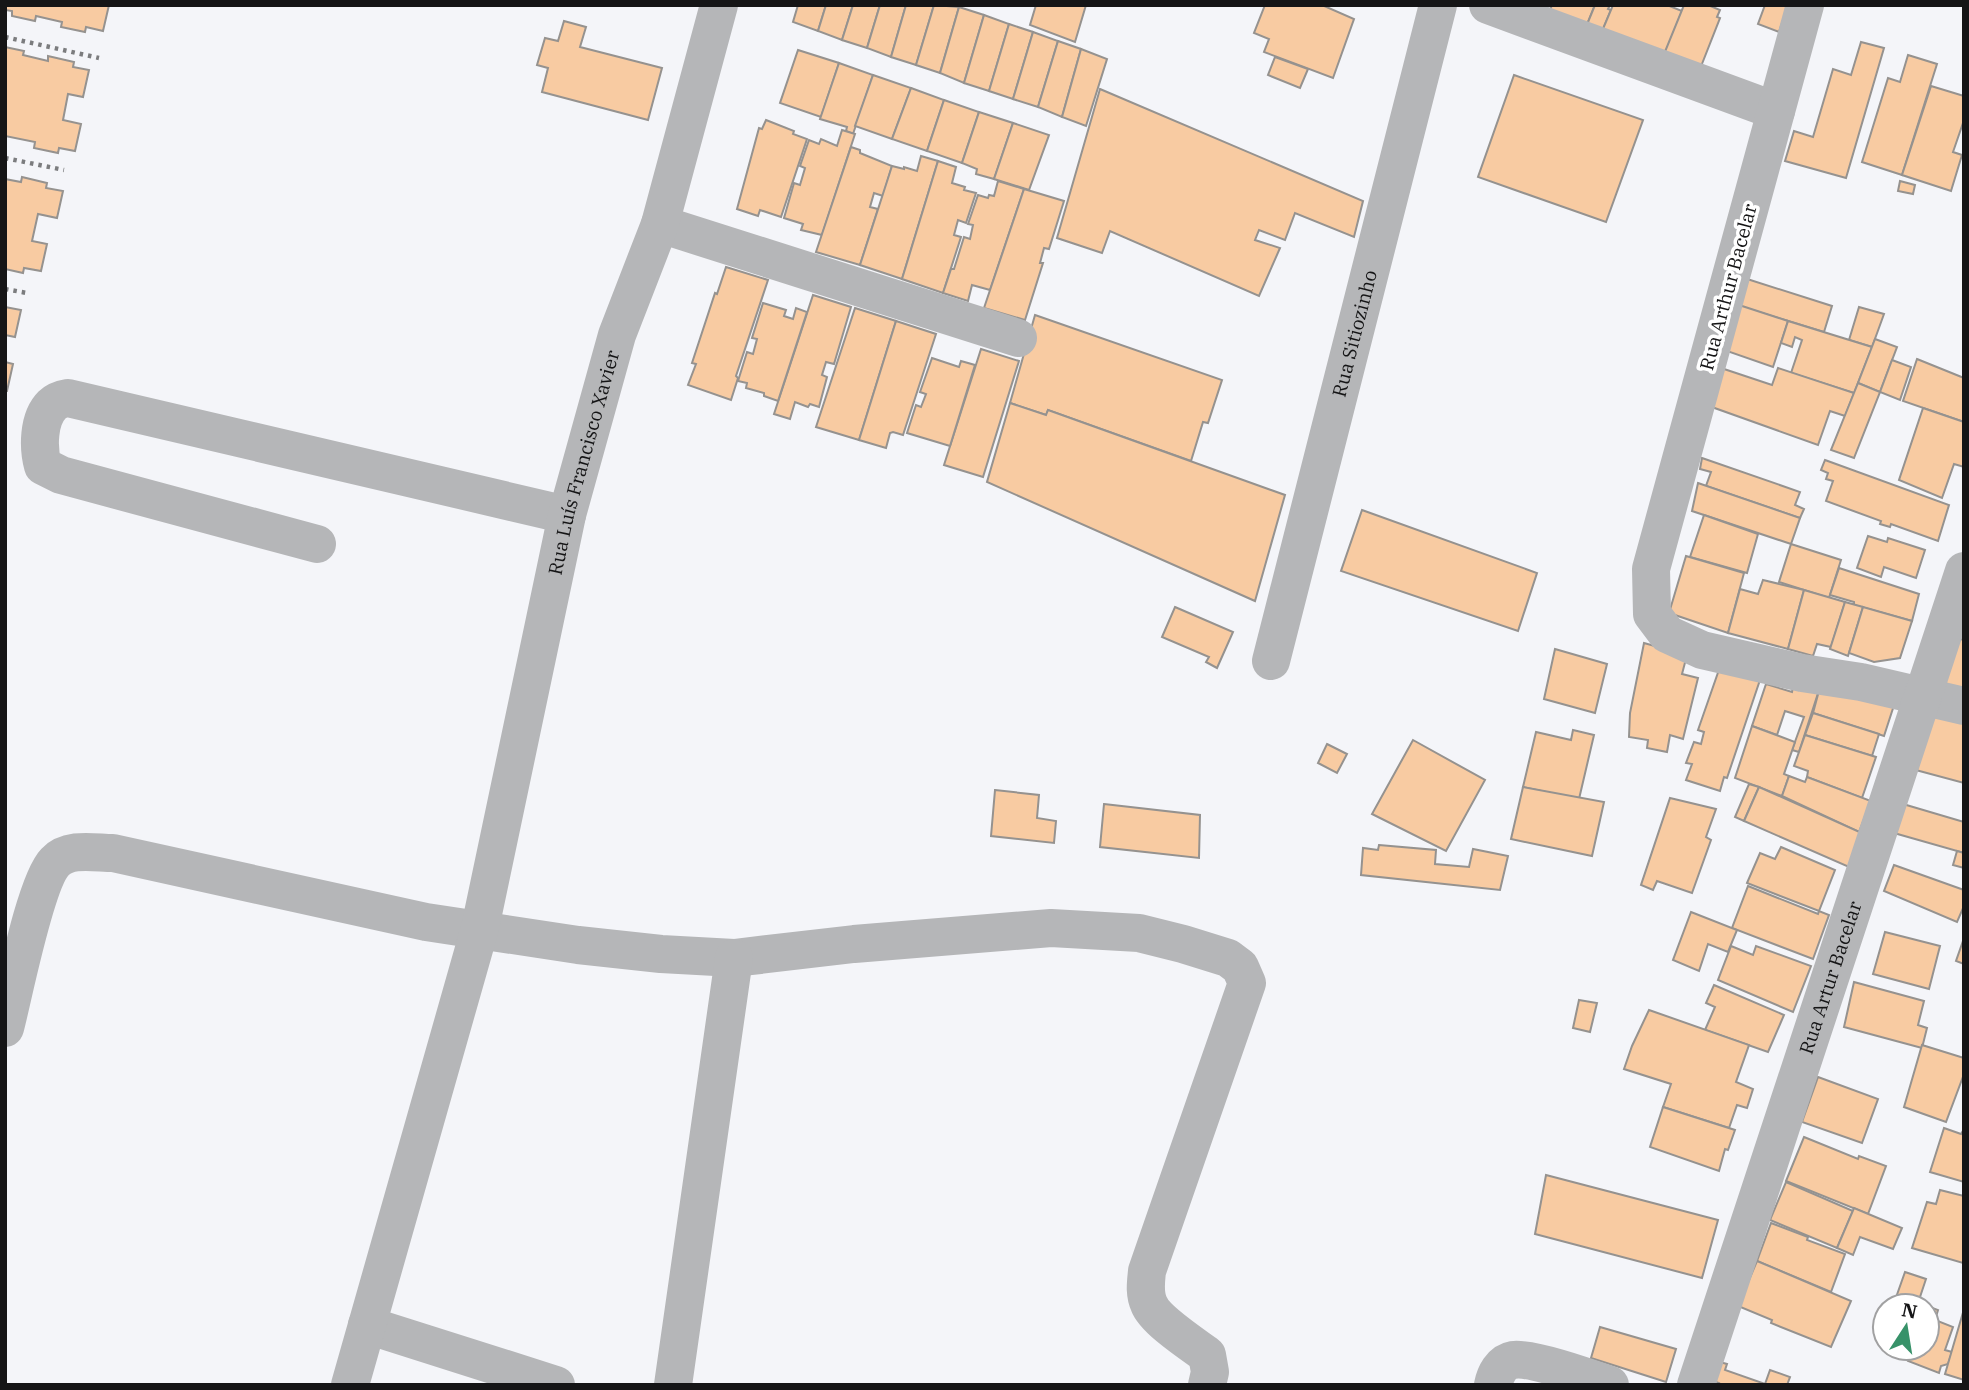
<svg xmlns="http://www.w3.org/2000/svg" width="1969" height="1390" viewBox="0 0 1969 1390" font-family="'IBM Plex Serif',serif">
  <rect width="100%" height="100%" fill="#f4f5f9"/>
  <!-- building -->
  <g fill="#f8cba2" stroke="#95928f" stroke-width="2">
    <path d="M5,5H109L103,31L86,27L85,32L61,27L62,22L36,16L35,21L12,16V11L5,10Z"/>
    <path d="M798,5H826L818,31L793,22Z"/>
    <path d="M826,5H853L842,40L818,31Z"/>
    <path d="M853,5H880L867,48L842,40Z"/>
    <path d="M880,5H906L891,57L867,48Z"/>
    <path d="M906,5H934L916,65L891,57Z"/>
    <path d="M934,5L959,7L940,73L916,65Z"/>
    <path d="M1036,5H1086L1075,42L1030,25Z"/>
    <path d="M1265,5H1322L1354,19L1333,78L1264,52L1269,39L1254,33Z"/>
    <path d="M1552,5H1595L1586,27L1549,12Z"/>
    <path d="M1595,5H1610L1608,9L1611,10L1601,34L1586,27Z"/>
    <path d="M1613,5H1667L1682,11L1662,61L1600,36Z"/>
    <path d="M1684,5H1708L1720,10L1717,17L1720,18L1698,74L1662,59Z"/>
    <path d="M1765,5H1788L1779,32L1758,24Z"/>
    <path d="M959,7L984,15L964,83L940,73Z"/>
    <path d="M984,15L1009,24L989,91L964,83Z"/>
    <path d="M564,21L586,27L580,47L662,68L648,120L542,92L548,68L537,65L545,38L558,41Z"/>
    <path d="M1009,24L1033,32L1013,99L989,91Z"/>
    <path d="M1033,32L1058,41L1038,107L1013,99Z"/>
    <path d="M1058,41L1081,49L1062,117L1038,107Z"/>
    <path d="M1861,42L1884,48L1846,178L1785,161L1794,131L1813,137L1833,69L1851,75Z"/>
    <path d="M5,47L24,51L23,55L48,61V56L74,62L73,67L89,70L83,97L68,94L63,120L81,124L75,151L59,148L58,153L34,148L35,142L5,136Z"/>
    <path d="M1081,49L1107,59L1086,126L1062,117Z"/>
    <path d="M798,50L839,63L821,117L780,103Z"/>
    <path d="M1908,55L1937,64L1902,175L1862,162L1888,78L1900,82Z"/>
    <path d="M1275,57L1308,69L1300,88L1268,75Z"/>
    <path d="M839,63L873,75L853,134L846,131L847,127L820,119Z"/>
    <path d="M873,75L911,88L892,139L855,126Z"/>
    <path d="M1514,75L1643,120L1606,222L1478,177Z"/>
    <path d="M1931,86L1964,96V120L1953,152L1962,155L1951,191L1902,175Z"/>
    <path d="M911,88L944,100L927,151L892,139Z"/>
    <path d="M1100,89L1363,201L1354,237L1295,213L1285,240L1259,230L1255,240L1280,248L1259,296L1110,231L1102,253L1057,238Z"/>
    <path d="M944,100L979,112L962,163L927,151Z"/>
    <path d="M979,112L1013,123L994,179L976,174L977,169L962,163Z"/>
    <path d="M766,120L794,131L793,134L807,139L781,217L760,210L758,216L737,209L759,128L762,129Z"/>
    <path d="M1013,123L1049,135L1029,190L994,179Z"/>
    <path d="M842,130L855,134L822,235L801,230L803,224L784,218L794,183L800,185L805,168L800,166L809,140L819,144L821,139L837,146Z"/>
    <path d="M851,147L860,150V153L892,166L883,196L874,193L870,207L878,209L860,265L816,252Z"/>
    <path d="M921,156L938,161L902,279L860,265L892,166L904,169V167L917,171Z"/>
    <path d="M938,161L956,167L952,183L965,187L964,190L976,193L966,223L958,220L954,235L961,237L943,293L902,279Z"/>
    <path d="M22,177L47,183L46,188L63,191L57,218L38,214L32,241L47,244L41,271L24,268L23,273L5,269V179L21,182Z"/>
    <path d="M998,181L1024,189L990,290L972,285L968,301L943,293L951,269H954L964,237L970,239L973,225L968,224L978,195L988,198L989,195L994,196Z"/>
    <path d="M1900,181L1915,185L1913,194L1898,191Z"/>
    <path d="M1024,189L1064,201L1049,249L1044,248L1040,263H1043L1025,320L984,308Z"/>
    <path d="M726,267L768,280L736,376L738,378L731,400L688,385L696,364L692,363L715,293L717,294Z"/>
    <path d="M1744,278L1832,306L1824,332L1736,305Z"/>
    <path d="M813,295L851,307L834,364L826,362L822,375L827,377L819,407L810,404L808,407L795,402L790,419L774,414Z"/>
    <path d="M763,303L786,310L784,316L793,319L796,308L807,312L778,401L764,396V393L746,388L747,383L738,381L747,352L753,354L757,339L752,338Z"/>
    <path d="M1739,305L1788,321L1773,367L1724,350Z"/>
    <path d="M5,307L21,310L15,337L5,335Z"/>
    <path d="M1859,307L1884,314L1872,347L1849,340Z"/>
    <path d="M855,308L896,321L859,440L816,427Z"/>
    <path d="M1035,315L1222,380L1208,423L1203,422L1191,461L1048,410L1046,415L1010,403Z"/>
    <path d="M896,321L936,334L903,435L893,432L890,433L886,448L859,440Z"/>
    <path d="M1788,321L1872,347L1854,393L1791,373L1802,340L1795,337L1792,347L1781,343Z"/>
    <path d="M1875,339L1897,347L1880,392L1858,383Z"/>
    <path d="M981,349L1019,361L983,477L944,465Z"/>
    <path d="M932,358L959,367L961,361L975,365L950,446L907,433L916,405L921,407L926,394L920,392Z"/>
    <path d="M1917,359L1964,378V422L1903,401Z"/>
    <path d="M1892,360L1911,367L1900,400L1880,392Z"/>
    <path d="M5,362L13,364L7,391H5Z"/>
    <path d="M1718,367L1772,385L1778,368L1854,393L1845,416L1830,411L1818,445L1709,406Z"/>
    <path d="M1858,383L1880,392L1854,458L1831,450Z"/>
    <path d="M1010,403L1046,415L1048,410L1285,495L1255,601L987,482Z"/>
    <path d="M1923,408L1964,422V467L1954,464L1942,498L1899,480Z"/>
    <path d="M1702,458L1800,492L1795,505L1804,509L1800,518L1706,486L1711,472L1700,469Z"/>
    <path d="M1825,460L1949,505L1938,541L1891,524L1890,527L1880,524L1881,521L1826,501L1833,481L1826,479L1828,473L1821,470Z"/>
    <path d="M1698,483L1800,518L1791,544L1692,511Z"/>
    <path d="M1362,510L1537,573L1518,631L1341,571Z"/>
    <path d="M1704,515L1758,534L1747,573L1690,557Z"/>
    <path d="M1868,536L1887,542L1888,538L1925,550L1916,578L1884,567L1881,577L1857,568Z"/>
    <path d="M1791,544L1841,560L1829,598L1779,582Z"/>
    <path d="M1686,556L1744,573L1728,633L1669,613Z"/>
    <path d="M1839,568L1919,594L1912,621L1854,605V602L1830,595Z"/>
    <path d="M1763,580L1804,590L1788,649L1728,633L1740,589L1758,594Z"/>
    <path d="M1804,590L1845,602L1831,647L1817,644L1813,656L1788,649Z"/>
    <path d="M1845,602L1863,607L1848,656L1830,649Z"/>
    <path d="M1175,607L1233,632L1217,668L1206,662L1209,657L1162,637Z"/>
    <path d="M1863,607L1912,621L1900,658L1874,662L1849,653Z"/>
    <path d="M1950,636L1964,640V693L1938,685Z"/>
    <path d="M1644,643L1687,655L1682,674L1698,678L1683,739L1670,735L1667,752L1647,748L1648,740L1629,737L1630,713Z"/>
    <path d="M1555,649L1607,664L1595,713L1544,699Z"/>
    <path d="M1721,664L1762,674L1727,778L1724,777L1720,791L1686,780L1692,764L1686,763L1694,742L1701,744L1704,732L1698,730Z"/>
    <path d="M1794,682L1820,687L1799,752L1792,750L1804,717L1785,711L1777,735L1752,726L1766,684L1792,692Z"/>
    <path d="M1820,687L1896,699L1884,736L1813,713Z"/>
    <path d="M1928,704L1964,713V783L1912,769Z"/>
    <path d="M1813,713L1879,734L1872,756L1805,735Z"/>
    <path d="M1752,726L1795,742L1784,774L1789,776L1782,796L1735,778Z"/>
    <path d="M1573,730L1594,735L1579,799L1523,787L1536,732L1571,740Z"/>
    <path d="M1805,735L1876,757L1862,798L1807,777L1808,771L1794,766Z"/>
    <path d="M1413,740L1485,780L1446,851L1372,814Z"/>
    <path d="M1327,744L1347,754L1337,773L1318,763Z"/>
    <path d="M1789,776L1805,782L1807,777L1871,801L1859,832L1782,796Z"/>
    <path d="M1749,784L1759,787L1744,821L1735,817Z"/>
    <path d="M1523,787L1604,802L1592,856L1511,839Z"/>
    <path d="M1759,787L1864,834L1849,867L1744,821Z"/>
    <path d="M995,790L1039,795L1037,818L1056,821L1054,843L991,836Z"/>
    <path d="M1670,798L1716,809L1706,837L1711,840L1692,893L1657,881L1653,890L1641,885Z"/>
    <path d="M1104,804L1200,815L1199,858L1100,847Z"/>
    <path d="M1903,804L1964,822V853L1894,833Z"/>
    <path d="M1379,845L1436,850L1435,864L1469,867L1473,849L1508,856L1500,890L1361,875L1363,848L1378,850Z"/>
    <path d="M1781,847L1835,870L1819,911L1747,883L1760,853L1775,859Z"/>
    <path d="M1957,851L1964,853V868L1953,865Z"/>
    <path d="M1894,865L1964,890V906L1957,922L1884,891Z"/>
    <path d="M1748,886L1818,914L1819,911L1829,915L1813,959L1732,928Z"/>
    <path d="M1691,912L1737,930L1728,952L1708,944L1699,971L1673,960Z"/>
    <path d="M1885,932L1940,946L1929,989L1873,974Z"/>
    <path d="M1964,938V964L1956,961Z"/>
    <path d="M1731,946L1753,955L1756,946L1811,966L1793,1012L1718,980Z"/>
    <path d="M1854,982L1924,1001L1918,1025L1927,1028L1922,1048L1844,1027Z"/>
    <path d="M1714,985L1784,1015L1768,1052L1705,1030L1715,1007L1706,1003Z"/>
    <path d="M1579,1000L1597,1003L1590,1032L1573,1028Z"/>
    <path d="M1649,1010L1749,1045L1736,1082L1753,1089L1747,1108L1737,1105L1729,1128L1663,1107L1671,1084L1624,1069L1632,1046Z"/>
    <path d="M1922,1045L1964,1058V1074L1946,1122L1904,1107Z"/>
    <path d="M1818,1077L1878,1099L1862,1143L1802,1122Z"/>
    <path d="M1663,1107L1735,1130L1728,1150L1725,1149L1719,1171L1650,1147Z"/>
    <path d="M1944,1128L1961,1134L1964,1129V1182L1930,1172Z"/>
    <path d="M1804,1137L1858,1159L1859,1156L1886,1166L1868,1214L1786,1181Z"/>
    <path d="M1546,1175L1718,1220L1702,1278L1535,1234Z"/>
    <path d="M1786,1182L1853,1211L1837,1248L1770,1220Z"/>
    <path d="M1940,1190L1964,1196L1963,1263L1912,1248L1927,1202L1936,1204Z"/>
    <path d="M1854,1208L1902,1228L1893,1249L1860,1237L1853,1255L1837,1248Z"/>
    <path d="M1771,1223L1808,1237L1807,1240L1845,1254L1831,1292L1757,1261Z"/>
    <path d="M1757,1261L1851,1301L1831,1347L1771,1323L1772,1320L1738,1306Z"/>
    <path d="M1905,1272L1926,1279L1917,1306H1893Z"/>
    <path d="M1927,1306L1938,1310L1935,1320L1953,1327L1945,1350L1952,1352L1948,1364L1941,1366L1939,1373L1908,1361L1912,1348H1927Z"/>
    <path d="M1964,1309V1380L1945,1374Z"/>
    <path d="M1600,1327L1676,1349L1666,1382L1591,1358Z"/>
    <path d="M1716,1361L1727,1364L1725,1370L1765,1384L1770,1370L1790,1377L1787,1385H1718L1719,1383L1713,1381Z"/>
  </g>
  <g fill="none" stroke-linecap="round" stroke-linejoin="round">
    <!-- path -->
    <g stroke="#7b7c7e" stroke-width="4.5" stroke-dasharray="3.5 5" stroke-linecap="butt">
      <path d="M5,37L99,58"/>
      <path d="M5,158L64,170"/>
      <path d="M5,289L27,293"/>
    </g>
    <!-- minor -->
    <g stroke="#b5b6b8" stroke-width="38">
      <path d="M1488,5L1776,111"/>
      <path d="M1805,5L1651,569L1652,614L1667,634L1702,650L1802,673L1861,682L1964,706"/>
      <path d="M660,224L1018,338"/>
      <path d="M317,544L61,475L43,466C38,448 38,419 52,405C56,401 62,399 68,398L567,515"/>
      <path id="s1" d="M1271,661L1438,5"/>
      <path d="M5,1028C14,994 35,883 55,862C69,847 95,853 113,853L426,922L578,945L661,954L734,958L854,944L1051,928L1139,933L1183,944L1228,958L1240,967L1247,983L1147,1271C1146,1282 1144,1293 1149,1304C1155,1320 1192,1344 1207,1355L1210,1372L1207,1385"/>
      <path d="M367,1325L556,1385"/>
      <path id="s2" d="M350,1385L480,928L567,515L617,335L660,224L719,5"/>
      <path d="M673,1385L734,958"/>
      <path d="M1493,1385C1495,1375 1501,1362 1513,1360C1531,1357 1590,1378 1610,1385"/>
      <path id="s3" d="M1696,1385L1964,571"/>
    </g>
  </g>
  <g text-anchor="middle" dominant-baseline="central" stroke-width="7" stroke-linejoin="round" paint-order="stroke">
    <!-- street labels -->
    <g font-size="19" fill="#151516" stroke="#fff">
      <text transform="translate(1728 287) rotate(-75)">Rua Arthur Bacelar</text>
      <text stroke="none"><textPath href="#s1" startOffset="338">Rua Sitiozinho</textPath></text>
      <text stroke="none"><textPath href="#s2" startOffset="952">Rua Luís Francisco Xavier</textPath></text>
      <text stroke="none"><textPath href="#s3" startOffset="429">Rua Artur Bacelar</textPath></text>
    </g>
  </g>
  <!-- border -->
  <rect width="1969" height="1390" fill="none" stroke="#151516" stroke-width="14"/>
  <!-- north arrow -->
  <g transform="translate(1906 1327) rotate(12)"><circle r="33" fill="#ffffff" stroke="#a1a1a2" stroke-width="2"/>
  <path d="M0-5L12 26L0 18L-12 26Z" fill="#379269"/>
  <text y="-10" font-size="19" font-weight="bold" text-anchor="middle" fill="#151516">N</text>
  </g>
</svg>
